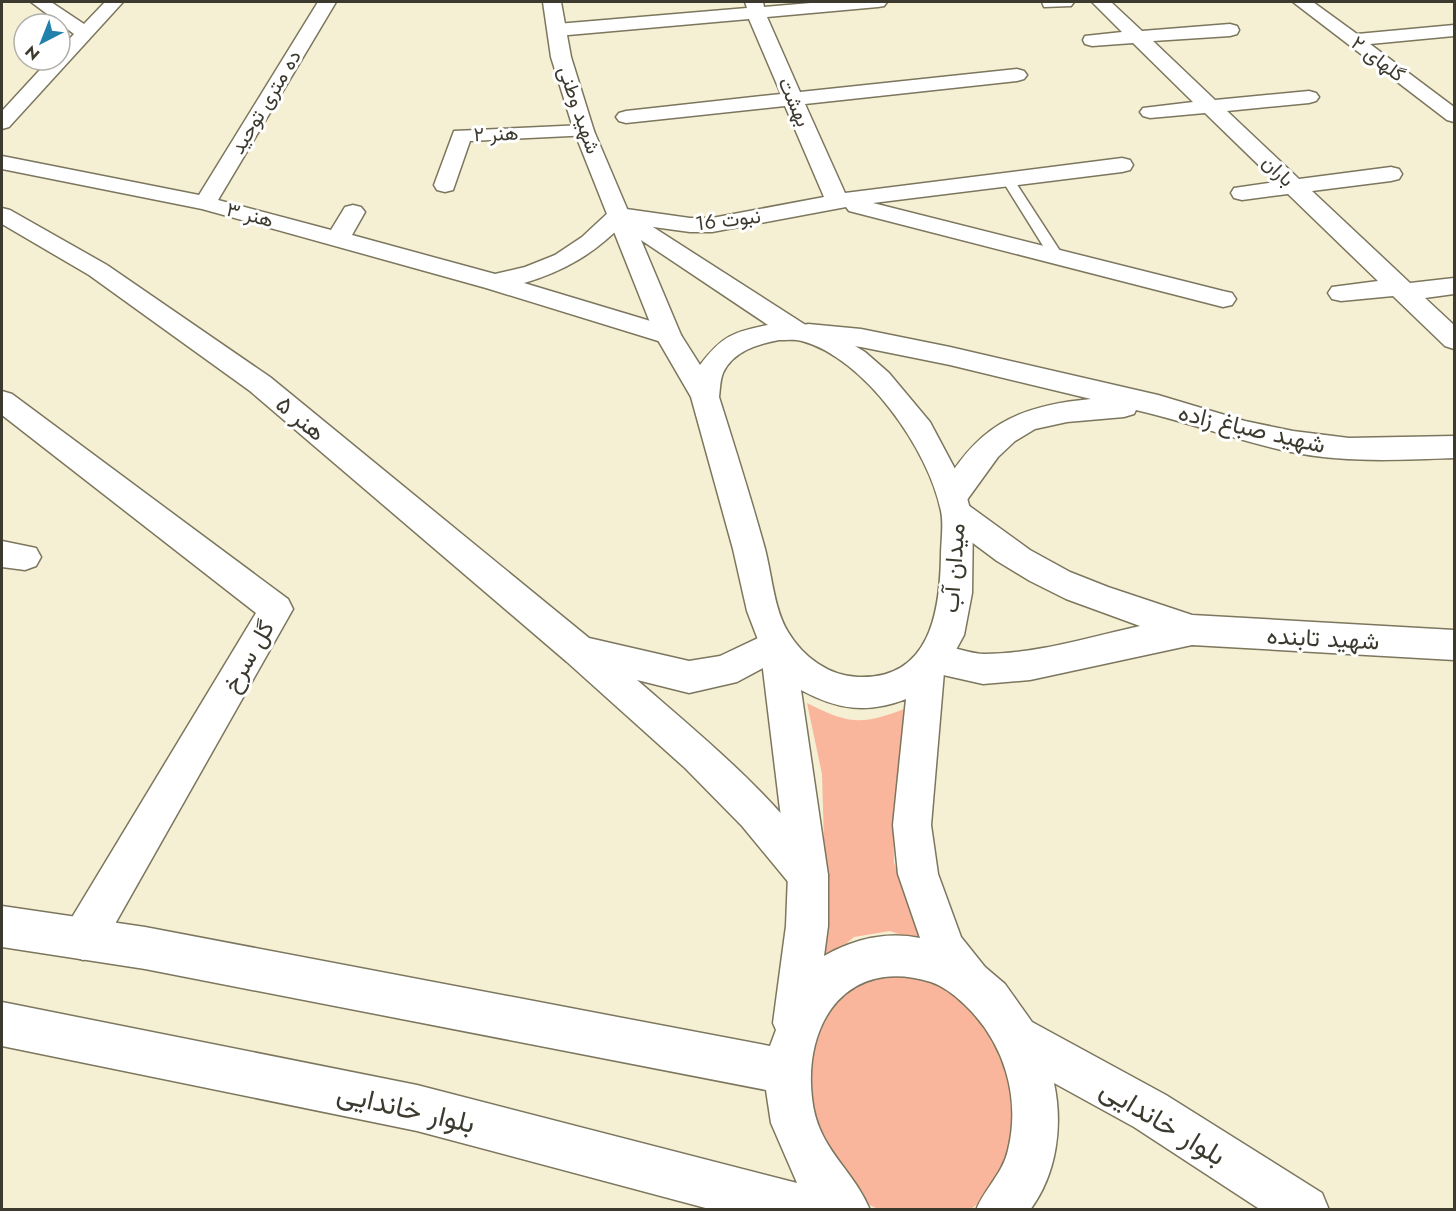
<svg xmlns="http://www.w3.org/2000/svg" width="1456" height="1211" viewBox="0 0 1456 1211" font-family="Jost,Vazirmatn,sans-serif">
  <rect width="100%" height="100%" fill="#f5efd4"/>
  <!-- green -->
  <g fill="#f9b69c">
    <path d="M807,703C849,725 863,725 907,708L893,810L894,863L925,943L890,931L854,937L819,966L824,842L822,774Z"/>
    <path d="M879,972L949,984L1005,1043L1021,1123L993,1192L971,1209H878L861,1201L811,1132L806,1046L847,985Z"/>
  </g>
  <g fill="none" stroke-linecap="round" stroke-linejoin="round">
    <defs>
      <path id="service" d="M1008,176L1014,180L1064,257L1062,260H1052L1050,257L1002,180Z"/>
      <g id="minor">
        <path d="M31,2H51L84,24L105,2H123L9,127L2,129V111L49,60H60V49L74,34Z"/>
        <path d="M318,2H336L218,200L331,230L345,207L353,205L361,207L365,212L352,235L495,274L525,267L555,255L582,237L611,210L619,208L690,218H712L824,197L785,106L626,123L619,121L616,117L619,113L626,111L781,94L749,19L557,36L550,34L548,30L550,26L557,24L747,8L745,2H763L764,7L822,2H887L884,6L878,7L767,17L800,92L1017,69L1024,71L1027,75L1024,79L1017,81L805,104L845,193L1122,158L1130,160L1133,165L1130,170L1122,172L873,203L1223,291L1232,293L1236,299L1232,305L1223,307L849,211L846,207L712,232H690L624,223C595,253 565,271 524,283L677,329L681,335L677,341L668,344L486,288L202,209L2,169V156L199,195Z"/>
        <path d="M1042,2H1074L1071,6L1044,7Z"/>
        <path d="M1092,2H1111L1142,31L1230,24L1237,26L1239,30L1237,34L1230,36L1153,41L1215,100L1309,91L1316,93L1319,97L1316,101L1309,103L1227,111L1299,179L1391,167L1399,169L1402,174L1399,179L1391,181L1312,191L1410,283L1454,278V294L1425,298L1454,325V349L1445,346L1393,296L1341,301L1332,299L1328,293L1332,287L1378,281L1288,194L1242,200L1234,198L1231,193L1234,188L1276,182L1205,113L1150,118L1143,116L1140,112L1143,108L1193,102L1133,43L1092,46L1085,44L1083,40L1085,36L1122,32Z"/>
        <path d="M1293,2H1313L1357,34L1454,25V36L1370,44L1454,107V122L1447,120Z"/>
        <path d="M584,125L591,127L594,131L591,135L470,141L453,190L445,192L437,190L434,185L454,131Z"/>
        <path d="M2,208L10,210L107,265L270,377L589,638L689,661L720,656L777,629L789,634L794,644L789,654L737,682L689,693L637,680C691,727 746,772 793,827C806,842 820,856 828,875L822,889L808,895L794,889L742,826L685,768L567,662L250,391L89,275L2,224Z"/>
        <path d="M808,324L861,329L950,347L1158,395L1245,421L1293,431L1349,438L1454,436V458C1401,460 1344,463 1291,452C1238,441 1188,422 1136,410L1134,414L1124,417L1067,422L1035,429L1015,441L998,457L964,504L953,508L942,504L938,496C975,427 1015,406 1091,399L950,365L861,347L799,339L795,333L799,327Z"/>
        <path d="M2,391L12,394L288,599L293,609L98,954L83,960L68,954L62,939L68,924L256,613L2,415Z"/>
        <path d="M2,541L36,548L41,557L36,566L25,570L2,567Z"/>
      </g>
      <path id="tertiary" d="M957,502L968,505L1030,550L1070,572L1108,587L1192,615L1454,630V660L1192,645L1030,680L983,684L921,670L916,659L921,648C943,640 962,653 984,654C1036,654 1090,637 1140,626L1066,599L1030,581L997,561L946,523L942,514L946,505Z"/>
      <path id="secondary" d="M543,2H561L571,57L594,131L628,211L804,324L840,337L865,352L889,373L930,422L963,484L973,519L972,593L964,635L944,672L931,825L938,874L961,937L985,967L1005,984L1032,1022L1166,1095L1322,1193L1329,1210H1261L1134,1127L1054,1083C1063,1125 1057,1174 1030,1210H976C985,1188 1003,1173 1008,1150C1021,1097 1004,1042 965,1005C956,996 943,986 931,982C848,956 803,1022 812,1098C817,1149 853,1168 870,1210H713L417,1131L2,1046V1002L417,1085L797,1183L771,1123L766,1090L145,969L2,947V906L145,927L770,1046L776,1030L773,1023L786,926L788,875L760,645L747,611L733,549L691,397L655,335L574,131L551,57ZM641,240L768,325C733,332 722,336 700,365L681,335ZM779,340C786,340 795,339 802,341C865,358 929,450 941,511C944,525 941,541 941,556C940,612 930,680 858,677C829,676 803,657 788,632C774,609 772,576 765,549C751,498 735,448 719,397C720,390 720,380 723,373C733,351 758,344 779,340ZM801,690C838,710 867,714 906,699L893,825L898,874L920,938C887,931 853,939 824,956L828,926V875Z"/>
    </defs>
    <!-- service casing -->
    <use href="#service" stroke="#7b765d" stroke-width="3"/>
    <!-- minor casing -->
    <use href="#minor" stroke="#7b765d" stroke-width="3"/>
    <!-- tertiary casing -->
    <use href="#tertiary" stroke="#7b765d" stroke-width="3"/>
    <!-- secondary casing -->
    <use href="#secondary" stroke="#7b765d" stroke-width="3"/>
    <!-- service -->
    <use href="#service" fill="#fff" fill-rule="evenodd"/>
    <!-- minor -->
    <use href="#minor" fill="#fff" fill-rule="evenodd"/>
    <!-- tertiary -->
    <use href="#tertiary" fill="#fff" fill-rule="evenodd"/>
    <!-- secondary -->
    <use href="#secondary" fill="#fff" fill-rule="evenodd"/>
  </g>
  <g text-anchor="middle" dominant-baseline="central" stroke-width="6" stroke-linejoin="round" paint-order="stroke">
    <!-- far-street labels -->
    <g font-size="20" fill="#3c3a2f" stroke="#fff">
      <text transform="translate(1378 59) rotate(37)">گلهای ۲</text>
      <text transform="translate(266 102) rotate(-59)">ده متری توحید</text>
      <text transform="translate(794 102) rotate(66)">بهشت</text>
      <text transform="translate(579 110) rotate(71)">شهید وطنی</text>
      <text transform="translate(496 134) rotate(-2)">هنر ۲</text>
      <text transform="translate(1278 171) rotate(44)">باران</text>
      <text transform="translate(250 215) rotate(15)">هنر ۳</text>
      <text transform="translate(728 220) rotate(-7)">نبوت 16</text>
    </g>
    <!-- street labels -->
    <g font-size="24" fill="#3c3a2f" stroke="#fff">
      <text transform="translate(301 418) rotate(40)">هنر ۵</text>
      <text transform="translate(1252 428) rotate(13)">شهید صباغ زاده</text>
      <text transform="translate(953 568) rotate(-86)">میدان آب</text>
      <text transform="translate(1323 638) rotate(3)">شهید تابنده</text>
      <text transform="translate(248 656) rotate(-60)">گل سرخ</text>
    </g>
    <!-- near-street labels -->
    <g font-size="28" fill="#3c3a2f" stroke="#fff">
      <text transform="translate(406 1108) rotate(13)">بلوار خاندایی</text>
      <text transform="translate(1163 1122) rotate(31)">بلوار خاندایی</text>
    </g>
  </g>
  <!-- border -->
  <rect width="1456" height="1211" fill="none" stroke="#3c3a2f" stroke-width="6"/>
  <!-- north arrow -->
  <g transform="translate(42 42) rotate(222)"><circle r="28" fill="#ffffff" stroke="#b1b0ac" stroke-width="1.5"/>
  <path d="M0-4.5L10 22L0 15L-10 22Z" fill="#2180ac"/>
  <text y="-9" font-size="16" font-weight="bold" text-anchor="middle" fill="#3c3a2f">N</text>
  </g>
</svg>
